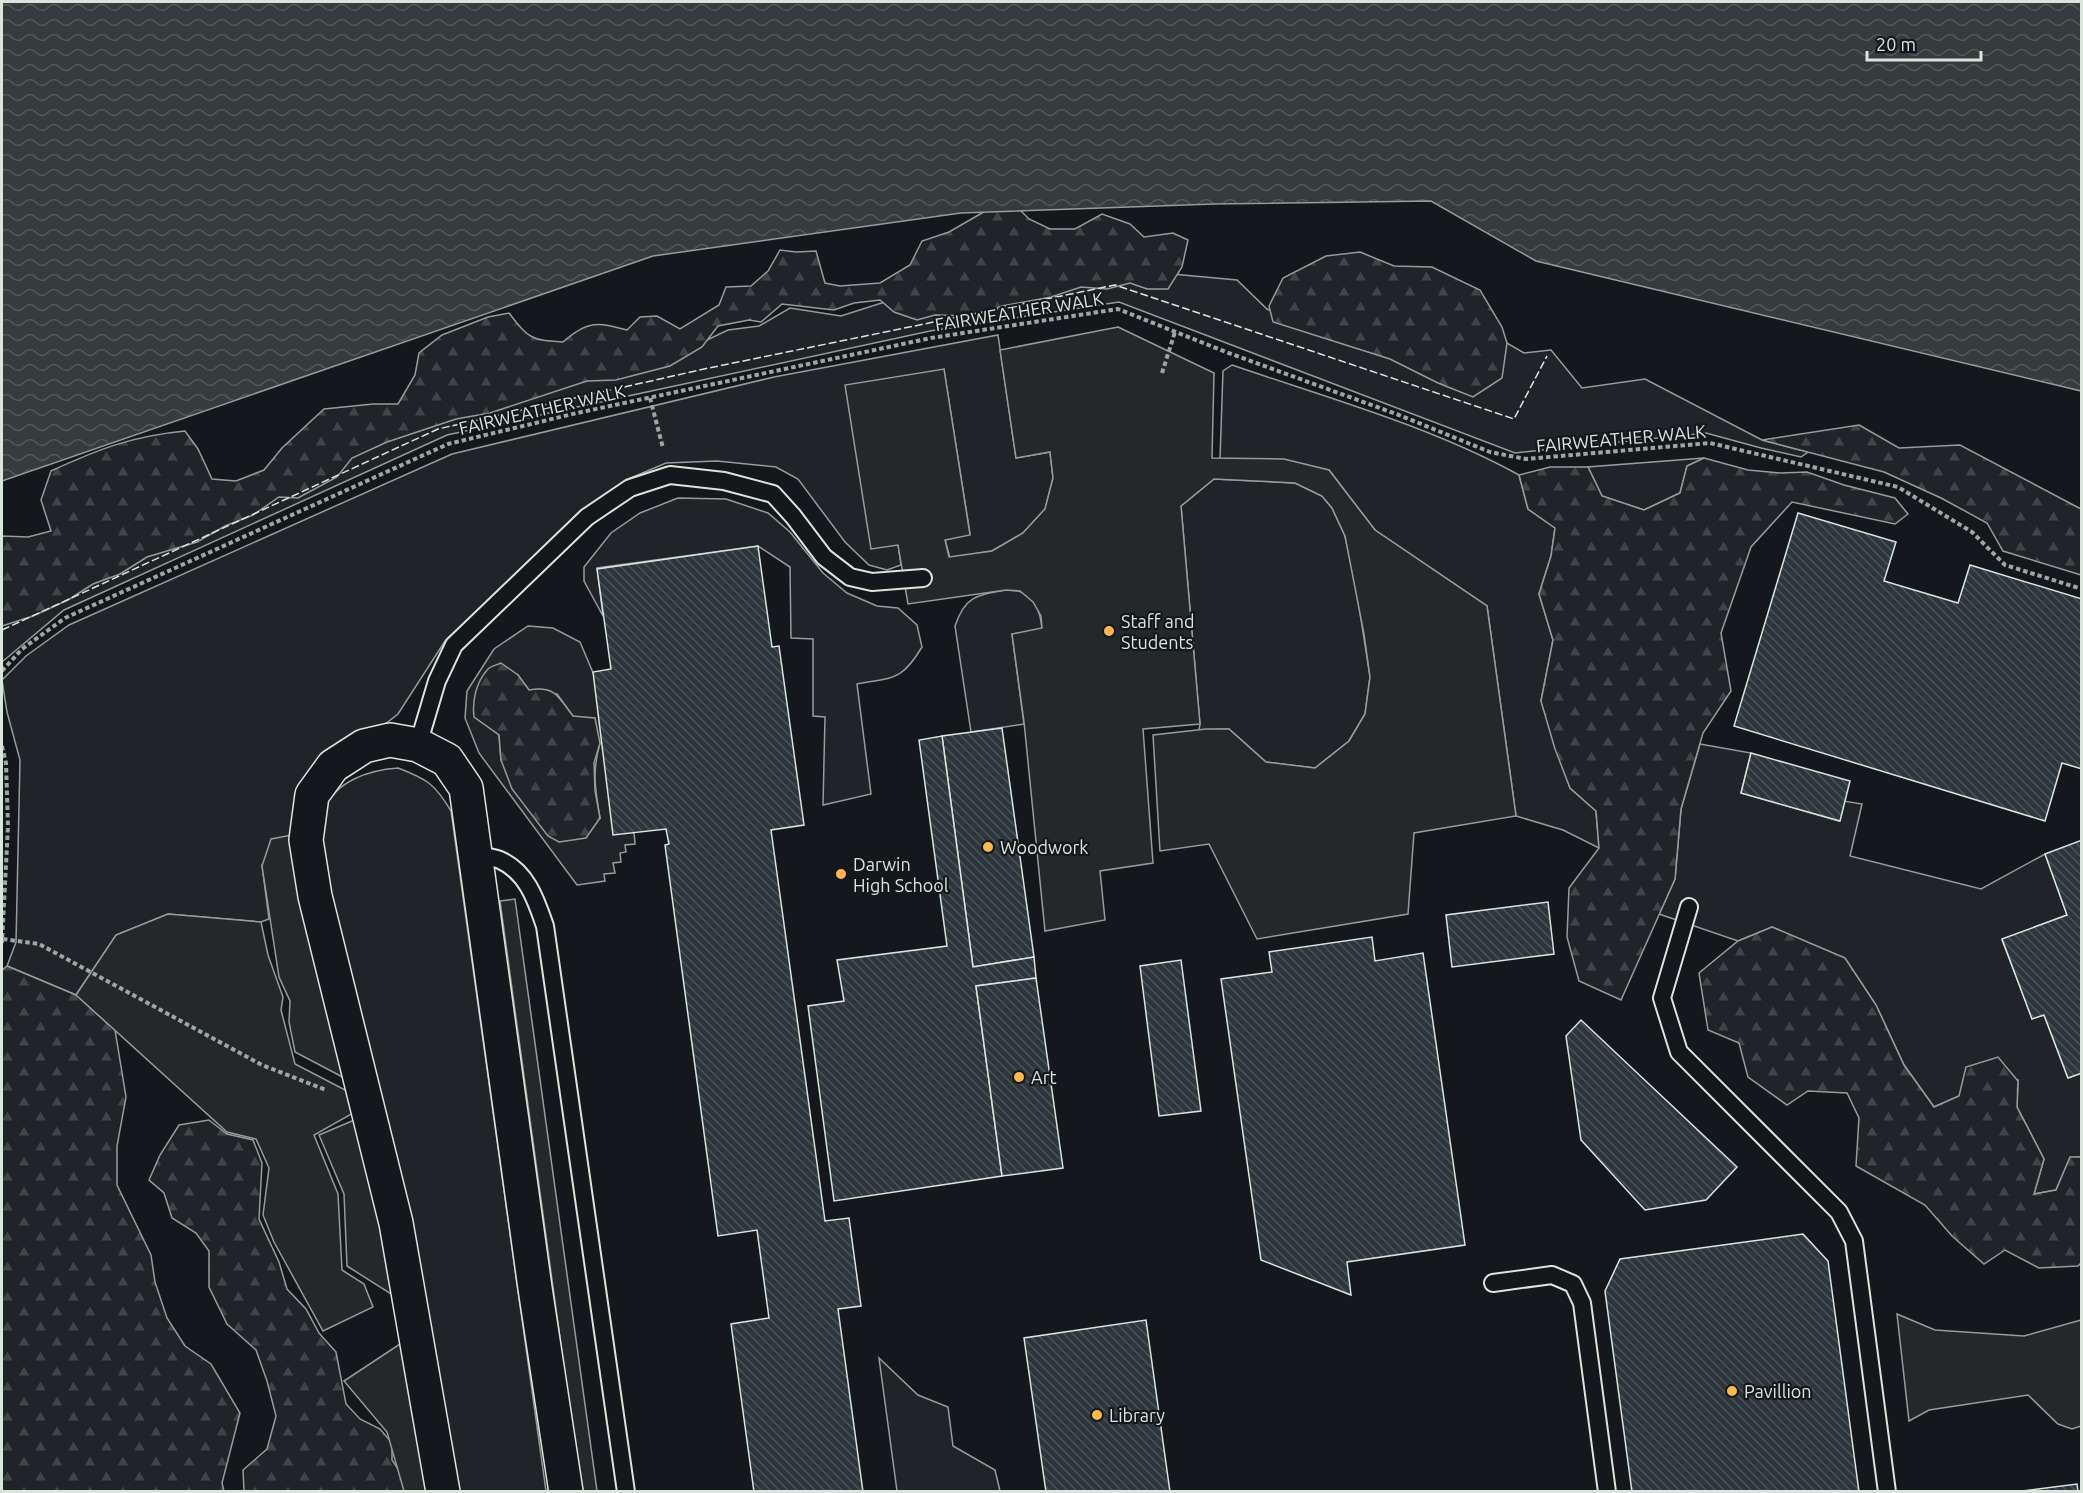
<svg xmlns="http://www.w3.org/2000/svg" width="2083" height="1493" viewBox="0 0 2083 1493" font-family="Ubuntu,sans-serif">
  <defs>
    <pattern id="forest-firs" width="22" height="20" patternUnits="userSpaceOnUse" patternTransform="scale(1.5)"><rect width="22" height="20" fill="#202428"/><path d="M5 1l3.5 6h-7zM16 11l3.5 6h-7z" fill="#404447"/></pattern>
    <pattern id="water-waves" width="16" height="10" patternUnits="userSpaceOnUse" patternTransform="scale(1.5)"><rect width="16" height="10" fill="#363b3e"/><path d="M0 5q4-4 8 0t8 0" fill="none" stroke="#525759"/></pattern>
    <pattern id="building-back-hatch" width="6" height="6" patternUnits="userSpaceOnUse" patternTransform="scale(1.5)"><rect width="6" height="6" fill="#2c363c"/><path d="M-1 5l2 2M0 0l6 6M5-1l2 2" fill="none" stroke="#4a5358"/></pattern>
  </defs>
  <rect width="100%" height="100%" fill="#14181c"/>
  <!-- green -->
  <g fill="#202428" stroke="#939e99" stroke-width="1.5" fill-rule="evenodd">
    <path d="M1172,274L1237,280L1267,309L1323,334L1433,372L1507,343L1524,353L1551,350L1582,388L1645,379L1762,440L1808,452L1801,457L1761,448L1706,433L1515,453L1119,302L930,331L447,435L64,610L2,662V580L249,488L320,446L686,350L728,330L759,326L790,308L841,316L919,291Z"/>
    <path d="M998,335L1016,458L1050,452L1053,478L1045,509L1023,533L992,551L950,558L945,540L970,534L944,370L871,548L898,544L901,565L887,570L869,565L845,542L798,479L776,467L717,461L666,463L626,480L588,509L445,641L398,714L384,725L294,835L262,865L269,919L261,922L168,914L116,935L76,995L7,966L16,942L20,760L7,712L2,680L26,656L69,625L452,454L774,377Z"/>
    <path d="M1232,365C1328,398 1430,426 1519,475L1528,509L1555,528L1551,556L1539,594L1553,640L1541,701L1570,788L1596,811L1599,848L1563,830L1516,816L1487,606L1375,530L1329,470L1220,459L1223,371Z"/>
    <path d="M1704,458L1687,466L1680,493L1644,510L1602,496L1588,467Z"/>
    <path d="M1214,479L1295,483L1322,496L1332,508L1345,536L1355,581L1370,677L1365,714L1349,741L1315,768L1266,762L1229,729L1199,730L1200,724L1181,506Z"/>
    <path d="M678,498L726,499L768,513L790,532L823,573L847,593L877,606L898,608L917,625L922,647C901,682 893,677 857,684L871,794L823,805L825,717L813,716V639L791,638L790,567L758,546L597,568L603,616L584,581V567L611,533L640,513Z"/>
    <path d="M1006,590C1010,591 1017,590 1021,592C1036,598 1041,615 1042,630L1012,634L1024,724L971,732L955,626C965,596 977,595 1006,590Z"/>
    <path d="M528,626L553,628L580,642L594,675L634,832L635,844L625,845L626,852L620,853L621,862L613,863L615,873L604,874L605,881L577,885L479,753L465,718L467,691L494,649ZM518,675L529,690L557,694L573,716L600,743C592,771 595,789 600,818L501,760L499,735Z"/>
    <path d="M1700,744L1751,753L1741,793L1839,821L1844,801L1862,804L1850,856L1981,889L2045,854L2067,915L2002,940L2032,1018L2044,1015L2068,1078L2081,1073V1157L2070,1158L2056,1190L2034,1194L2044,1159L2017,1107L2018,1080L1959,1096L1934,1107L1904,1065L1876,1005L1845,958L1772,927L1738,941L1659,914L1675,879L1681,809Z"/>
    <path d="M398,768C427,779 435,784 451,811L546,1491H459L412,1225L319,844C320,834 319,820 323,811C335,781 369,770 398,768Z"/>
    <path d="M879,1358L918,1395L948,1407L953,1446L995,1470L1000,1491H897Z"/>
  </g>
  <!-- forest -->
  <g fill="url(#forest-firs)" stroke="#939e99" stroke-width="1.5">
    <path d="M1008,198L1029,219L1050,229H1075L1102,214L1130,224L1144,237L1173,233L1188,240L1182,267L1168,289H1147L1130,283L1107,289L1081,287L1051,297L1002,306L976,316L935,315L917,320L894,312L880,300L854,303L834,310L782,304L761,322L749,320L718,326L702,347L670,366L616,380L587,381L490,413L456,419L387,442L352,458L337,477L298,498L279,497L253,515L225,526L197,542L147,557L120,574L93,584L68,600L33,616L2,626V536L28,537L51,531L41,500L51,471C99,449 132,436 185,431L198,449L212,479L236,481L264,470L282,448L324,409L373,404H398L415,375L419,353L442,335L488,317L509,313C529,339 531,340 563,342C588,320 598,322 627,330L640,317L657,316L680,329L719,305L726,287L751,286L768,271L780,250L796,252L816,251L825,283L840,286L880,283L910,265L922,241L949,232Z"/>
    <path d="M1360,252L1394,266L1432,267L1480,290L1502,327L1507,343L1502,378L1473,397L1438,383L1390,359L1273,322L1269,306L1283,278L1326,256Z"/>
    <path d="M1859,425L1899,448L1960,445L2081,509V575L2003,551L1987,523L1941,498L1884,472L1762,440Z"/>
    <path d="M1704,458L1748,470L1781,473L1807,472L1844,485L1895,498L1908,514L1895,524L1792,502L1751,547L1721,633L1731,691L1703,733L1681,809L1675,879L1621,1000L1579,981L1567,937L1569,888L1599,848L1596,811L1570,788L1555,749L1541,701L1553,640L1539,594L1551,556L1555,528L1528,509L1519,475L1550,467H1588L1602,496L1644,510L1680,493L1687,466Z"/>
    <path d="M501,663L518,675L529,690C555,685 558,697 573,716L595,718L600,743L594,763L595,791L600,818L586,838L559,842L548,836L512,789L501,760L499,735L474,717C472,701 476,682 488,669C491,666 497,665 501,663Z"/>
    <path d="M1772,927L1845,958L1876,1005L1904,1065L1934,1107L1959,1096L1966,1067L1998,1057L2018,1081L2017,1107L2044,1159L2034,1194L2056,1190L2070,1157H2081L2082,1262L2078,1266L2039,1268L2005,1250L1984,1264L1952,1236L1925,1205L1856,1166L1859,1118L1847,1093L1808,1091L1787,1105L1748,1077L1739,1043L1708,1030L1699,973L1738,941Z"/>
    <path d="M7,966L76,995L115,1030L126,1097L117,1146V1185L151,1255L155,1282L167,1318L185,1346L211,1364L240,1413L222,1483L224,1491L2,1492V970Z"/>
    <path d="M209,1120L227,1134L253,1140L262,1163L259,1219L279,1262L287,1289L306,1309L319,1333L336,1352L346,1404L360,1419L380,1429L392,1443V1460L402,1475L405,1491H244L243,1470L267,1449L276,1416L267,1381L256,1350L227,1324L209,1287V1251L196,1233L172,1218L164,1193L149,1180L160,1155L179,1125Z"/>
  </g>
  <!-- parking -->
  <g fill="#24282b" stroke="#939e99" stroke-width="1.5">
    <path d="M1118,327L1214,373L1212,458L1284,459L1329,470L1375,530L1487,606L1516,816L1414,833L1408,914L1257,939L1209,844L1160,851L1153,735L1206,729H1229L1266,762L1315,768L1349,741L1365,714L1370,677L1364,634L1345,536L1332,508L1322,496L1295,483L1214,479L1181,506L1200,724L1143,729L1153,863L1100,871L1105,920L1045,931L1024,722L1012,634L1042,628L1041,616L1033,602L1020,591L1006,590L908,604L898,545L871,549L845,385L944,369L970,535L945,540L949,557L992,551L1023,533L1045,509L1053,478L1050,452L1016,458L1000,350Z"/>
    <path d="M297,834L352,1082L295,1052L289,1022L290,1001L279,977L262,866L271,839Z"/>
    <path d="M515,899L597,1491H581L500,901Z"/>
    <path d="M168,914L261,922L268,955L283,997L281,1010L295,1064L349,1092L355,1112L314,1135L338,1194L342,1270L364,1284L373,1307L323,1331L274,1242L263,1215L269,1168L256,1139L227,1132L76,995L116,935Z"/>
    <path d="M359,1118L402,1301L347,1266L344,1194L319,1135Z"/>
    <path d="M1897,1314L1935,1330L2024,1336L2081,1320V1426L2072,1429L2058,1424L2028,1395L1929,1410L1909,1421Z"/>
    <path d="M409,1338L433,1491H404L387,1432L344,1381Z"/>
  </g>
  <!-- water -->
  <path fill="url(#water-waves)" stroke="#939e99" stroke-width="1.5" d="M2,2H2081V391L1536,261L1431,201L1214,204L961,213L653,256L2,481Z"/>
  <!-- building -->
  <g fill="url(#building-back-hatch)" stroke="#d8e6dc" stroke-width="1.5">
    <path d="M1798,513L1896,542L1884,581L1958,603L1970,565L2082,599V769L2062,763L2045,821L1734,726Z"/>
    <path d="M758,546L772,647L779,646L804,825L771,830L825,1221L849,1218L861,1306L838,1309L863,1492H754L731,1324L769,1318L757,1230L718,1236L665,845L669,844L666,829L613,835L593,672L611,669L597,569Z"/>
    <path d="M1002,728L1034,957L973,967L942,736Z"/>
    <path d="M942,736L973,967L1034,957L1036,978L976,986L1002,1176L834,1201L808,1006L844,1001L837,960L947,946L919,740Z"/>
    <path d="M1751,753L1850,781L1840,821L1741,793Z"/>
    <path d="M2082,840V1073L2068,1078L2044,1015L2032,1019L2002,939L2067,915L2045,854Z"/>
    <path d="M1548,902L1554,954L1452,967L1446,915Z"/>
    <path d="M1372,937L1375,961L1423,953L1465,1245L1347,1262L1351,1295L1261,1260L1221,979L1272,972L1269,952Z"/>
    <path d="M1181,960L1201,1111L1159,1116L1140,966Z"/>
    <path d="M1036,978L1063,1168L1002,1176L976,986Z"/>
    <path d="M1581,1020L1737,1167L1706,1200L1645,1210L1581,1140L1566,1036Z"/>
    <path d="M1803,1234L1828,1261L1859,1492H1632L1605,1291L1620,1259Z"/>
    <path d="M1146,1320L1170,1492H1046L1024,1338Z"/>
    <path d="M2077,1484L2078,1492H2014Z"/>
  </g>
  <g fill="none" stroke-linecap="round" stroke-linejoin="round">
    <defs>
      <g id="service">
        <path d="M418,745L437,681L454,645L587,517L630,488L670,475L724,481L773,494L793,516L824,557L850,577L872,582L923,578"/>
        <path d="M477,855C484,856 493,857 500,860C527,872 536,900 545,926L626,1492"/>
        <path d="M1689,907L1662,998L1679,1052L1839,1212L1854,1241L1887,1492"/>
        <path d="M1493,1283L1552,1275L1573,1284L1582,1303L1607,1492"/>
      </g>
      <path id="minor" d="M443,1492L396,1223L315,896L306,840L312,795L333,766L364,746L390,740L418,745L447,760L466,788L535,1288L566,1492"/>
    </defs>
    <!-- service casing -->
    <use href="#service" stroke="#d8e6dc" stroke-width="20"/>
    <!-- minor casing -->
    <use href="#minor" stroke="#d8e6dc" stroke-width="36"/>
    <!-- path -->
    <g stroke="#9da8a2" stroke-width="4" stroke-dasharray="4.5 3" stroke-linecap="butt">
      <path d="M1162,373L1175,332"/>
      <path d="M650,398L663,448"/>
      <path d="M2,671L22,649L65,618L448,444L577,413L931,338L1118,309L1226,352L1399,415L1490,452L1526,459L1710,443L1898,487L1972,532L2005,565L2082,589"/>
      <path d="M2,746L6,763L8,826L2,943"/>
      <path d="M3,939L39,944L262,1065L326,1090"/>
    </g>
    <!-- service -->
    <use href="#service" stroke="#14181c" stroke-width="16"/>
    <!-- minor -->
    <use href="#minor" stroke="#14181c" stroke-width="33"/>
    <!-- fence -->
    <path stroke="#d8e6dc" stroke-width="1.5" stroke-dasharray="8 3" stroke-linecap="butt" d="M2,630L438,429L704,369L1115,285L1514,419L1547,356"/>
  </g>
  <!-- markers -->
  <g fill="#ffb74d" stroke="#14181c" stroke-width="2">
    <circle cx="1109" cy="631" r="6"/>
    <circle cx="988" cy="847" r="6"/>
    <circle cx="841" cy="874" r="6"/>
    <circle cx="1019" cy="1077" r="6"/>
    <circle cx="1732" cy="1391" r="6"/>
    <circle cx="1097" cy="1415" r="6"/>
  </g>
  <g text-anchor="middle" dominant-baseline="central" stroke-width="4.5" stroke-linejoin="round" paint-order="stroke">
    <!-- street labels -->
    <g font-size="18" fill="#d8e6dc" stroke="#14181c">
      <text transform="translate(1019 311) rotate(-9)">FAIRWEATHER WALK</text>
      <text transform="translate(542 409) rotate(-13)">FAIRWEATHER WALK</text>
      <text transform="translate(1621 438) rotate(-5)">FAIRWEATHER WALK</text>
    </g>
    <!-- poi labels -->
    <g font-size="18" fill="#d8e6dc" stroke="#14181c" text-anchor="start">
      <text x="1121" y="621">Staff and<tspan x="1121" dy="21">Students</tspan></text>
      <text x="1000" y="847">Woodwork</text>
      <text x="853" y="864">Darwin<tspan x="853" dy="21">High School</tspan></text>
      <text x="1031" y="1077">Art</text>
      <text x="1744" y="1391">Pavillion</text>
      <text x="1109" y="1415">Library</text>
    </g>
  </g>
  <!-- border -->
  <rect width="2083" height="1493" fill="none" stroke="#d8e6dc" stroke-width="6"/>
  <!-- scale -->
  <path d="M1867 51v9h114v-9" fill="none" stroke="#d8e6dc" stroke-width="3"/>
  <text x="1876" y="51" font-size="18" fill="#d8e6dc" stroke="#14181c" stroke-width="4.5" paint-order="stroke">20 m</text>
</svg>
